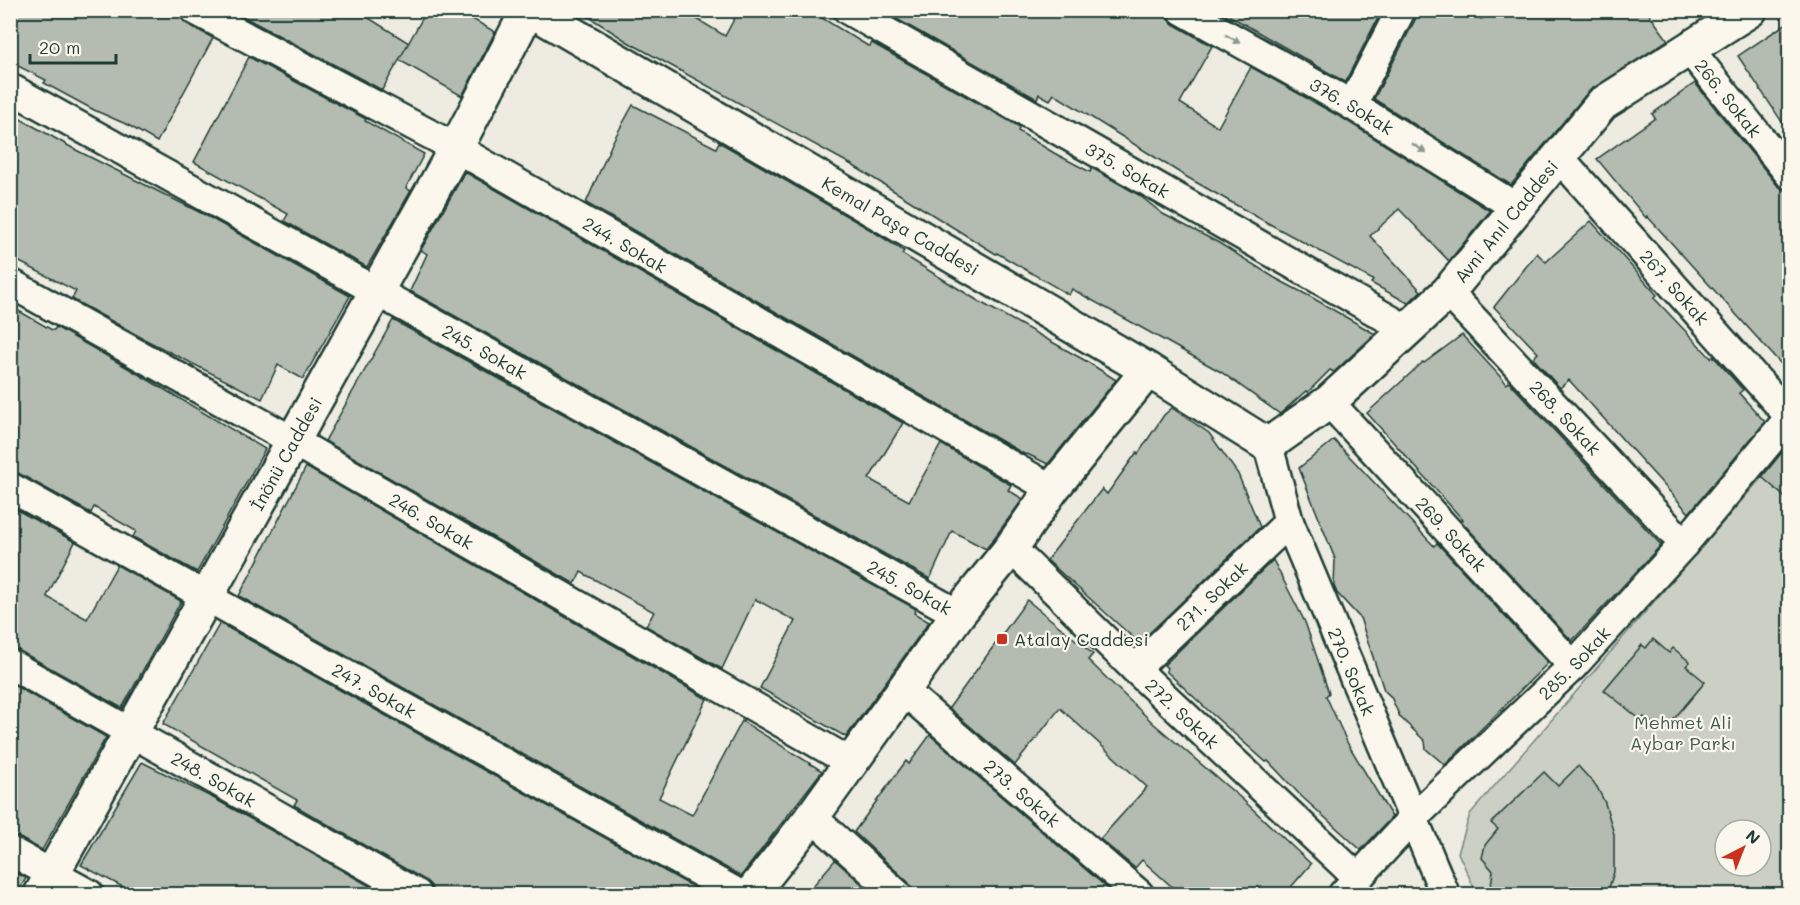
<svg xmlns="http://www.w3.org/2000/svg" width="1800" height="905" viewBox="0 0 1800 905" font-family="Mali,sans-serif">
  <rect width="100%" height="100%" fill="#eeece1"/>
  <filter id="ink" filterUnits="userSpaceOnUse"><feTurbulence type="fractalNoise" baseFrequency=".0167" numOctaves="2"/><feDisplacementMap in="SourceGraphic" scale="12" xChannelSelector="R" yChannelSelector="G"/><feConvolveMatrix kernelMatrix="1 2 1 2 8 2 1 2 1" color-interpolation-filters="sRGB"/></filter>
  <g filter="url(#ink)">
    <!-- green -->
    <path fill="#cbcfc4" stroke="#75867c" stroke-width="1.5" fill-rule="evenodd" d="M1789,446V894H1477L1458,853L1470,814ZM1725,830H1761V866H1725Z"/>
    <!-- building -->
    <g fill="#b4bbb0" stroke="#1f3d34" stroke-width="1.5">
      <path d="M10,10H179L181,18L187,24L213,38L157,142L128,125L94,110L44,83L46,80L10,62Z"/>
      <path d="M231,10H356L409,43L382,90Z"/>
      <path d="M427,10H457L495,32L462,96L399,60Z"/>
      <path d="M578,10H682L725,36L739,10H809L868,46H870L872,43L1020,127L1018,131L1054,153L1090,172L1092,168L1139,195L1163,214L1219,243L1275,278L1311,297L1375,334L1334,372L1330,370L1308,392L1306,391L1280,414L1221,372L1072,289L1069,295L997,253L996,254L852,165L628,42Z"/>
      <path d="M889,10H1166L1168,19L1173,24L1212,46L1180,103L1218,127L1251,67L1344,119L1490,211L1449,261L1399,209L1370,236L1421,291L1408,303L1371,283L1373,280L1266,222L1185,176L1054,94L1050,100L1039,94L1037,99L888,14Z"/>
      <path d="M1217,10H1382L1345,82L1230,16L1229,17Z"/>
      <path d="M1417,10H1464L1481,19L1503,10H1646L1668,40L1588,92L1511,185L1374,99L1416,18Z"/>
      <path d="M1790,21V134L1738,56Z"/>
      <path d="M249,57L366,119L365,121L424,154L406,188L411,191L367,267L284,221L288,214L194,162Z"/>
      <path d="M1695,83L1777,185L1790,193V374L1647,216L1646,218L1597,159L1655,118L1652,114Z"/>
      <path d="M633,105L716,148L719,142L871,230L904,251L902,254L980,302L1086,361L1116,380L1048,464L1027,454L1026,455L586,203L613,141Z"/>
      <path d="M10,113L76,150L205,215L350,296L303,379L278,365L262,399L144,339L72,299L76,291L10,257Z"/>
      <path d="M465,172L903,423L869,479L909,501L941,444L1011,485L1008,490L1023,499L986,549L952,531L930,579L410,291L427,254L421,250Z"/>
      <path d="M1591,221L1657,295L1654,298L1711,358L1713,356L1743,390L1739,393L1765,422L1689,513L1569,380L1560,388L1533,358L1538,353L1494,307L1537,253L1546,262Z"/>
      <path d="M10,306L52,330H54L56,327L128,368L265,449L197,572L133,537L136,531L94,507L91,513L18,473L10,471Z"/>
      <path d="M393,320L916,609L914,613L929,622L846,737L760,688L795,621L755,599L722,669L646,626L654,612L581,572L575,584L325,441Z"/>
      <path d="M1462,335L1507,384L1509,382L1661,545L1572,641L1461,521L1463,520L1367,413L1423,362L1424,363Z"/>
      <path d="M1172,408L1209,433L1238,474L1260,527L1139,643L1047,560L1102,489L1107,494L1137,452L1138,454L1164,415Z"/>
      <path d="M1334,440L1434,546L1437,543L1548,663L1445,765L1426,749L1425,741L1400,717L1391,697L1384,690L1360,618L1337,593L1334,586L1335,559L1299,468Z"/>
      <path d="M1787,446L1790,449V502L1762,477Z"/>
      <path d="M306,467L707,699L659,798L692,815L742,721L822,771L741,876L239,596Z"/>
      <path d="M10,506L75,542L47,596L49,598L87,619L117,565L181,601L122,708L18,650L10,648Z"/>
      <path d="M1273,560L1305,622L1329,693L1326,696L1348,744L1392,817L1361,850L1301,796L1268,761L1266,762L1212,714L1166,671L1167,668L1164,665Z"/>
      <path d="M1027,600L1093,654L1088,660L1153,723L1242,799L1311,864L1285,894H1180L1142,860L1135,868L1100,839L1147,787L1060,708L1015,765L949,708Z"/>
      <path d="M220,623L223,625L706,894H433L431,886L425,880L294,805L297,800L163,724Z"/>
      <path d="M1653,639L1669,653L1673,648L1690,662L1686,666L1705,682L1663,732L1644,717L1641,720L1604,690L1642,645L1646,648Z"/>
      <path d="M10,683L106,737L42,850L18,837L10,835Z"/>
      <path d="M930,735L1113,893L913,894L912,888L908,882L854,832L906,761L909,764Z"/>
      <path d="M142,762L215,799L384,894H136L81,865Z"/>
      <path d="M1578,766L1597,787L1605,803L1614,834V872L1607,894H1490L1493,871L1482,858L1485,845L1498,829L1491,823L1544,772L1558,786Z"/>
      <path d="M835,860L873,894H806Z"/>
      <path d="M10,870L26,878L17,894H10Z"/>
    </g>
    <g fill="none" stroke-linecap="round" stroke-linejoin="round">
      <defs>
        <g id="minor">
          <path id="s1" d="M195,10L456,148L1052,489"/>
          <path id="s2" d="M848,10L1408,330"/>
          <path id="s3" d="M1182,10L1352,105L1517,208"/>
          <path id="s4" d="M1689,49L1790,175"/>
          <path id="s5" d="M10,88L958,614"/>
          <path d="M1352,105L1401,10"/>
          <path id="s6" d="M1559,157L1790,417"/>
          <path id="s7" d="M10,283L293,441L850,762"/>
          <path id="s8" d="M1448,292L1684,544"/>
          <path id="s9" d="M1329,402L1573,666"/>
          <path id="s10" d="M1268,445L1289,522L1445,894"/>
          <path id="s11" d="M10,487L739,894"/>
          <path id="s12" d="M1011,548L1135,669L1357,877"/>
          <path id="s13" d="M10,664L417,894"/>
          <path id="s14" d="M1135,669L1289,522"/>
          <path id="s15" d="M904,691L1139,894"/>
          <path d="M812,817L897,894"/>
          <path d="M10,851L89,894"/>
          <path id="s16" d="M1343,894L1413,818L1573,666L1684,544L1790,417"/>
        </g>
        <g id="tertiary">
          <path id="s17" d="M531,10L1148,370L1268,445L1329,402L1448,292L1602,104L1750,10"/>
          <path id="s18" d="M41,894L456,148L528,10"/>
          <path d="M751,894L812,817L958,614L1011,548L1052,489L1148,370"/>
        </g>
      </defs>
      <!-- minor casing -->
      <use href="#minor" stroke="#1f3d34" stroke-width="33"/>
      <!-- tertiary casing -->
      <use href="#tertiary" stroke="#1f3d34" stroke-width="38"/>
      <!-- minor -->
      <use href="#minor" stroke="#fbf7ec" stroke-width="28"/>
      <!-- tertiary -->
      <use href="#tertiary" stroke="#fbf7ec" stroke-width="33"/>
    </g>
    <!-- one-way arrows -->
    <defs><path id="oneway-solid" d="M-6-.8H1V-3.2L6.5 0L1 3.2V.8H-6Z" transform="scale(1.5)"/></defs>
    <g fill="#8d9a90">
      <use href="#oneway-solid" transform="translate(1233 39) rotate(29)"/>
      <use href="#oneway-solid" transform="translate(1419 148) rotate(32)"/>
    </g>
  </g>
  <!-- markers -->
  <rect fill="#c8321e" stroke="#fbf7ec" stroke-width="2" x="996" y="633" width="12" height="12" rx="3"/>
  <g text-anchor="middle" dominant-baseline="central" stroke-width="4.5" stroke-linejoin="round" paint-order="stroke">
    <!-- street labels -->
    <g font-size="18" fill="#1f3d34" stroke="#fbf7ec">
      <text stroke="none"><textPath href="#s4" startOffset="63">266. Sokak</textPath></text>
      <text stroke="none"><textPath href="#s3" startOffset="195">376. Sokak</textPath></text>
      <text stroke="none"><textPath href="#s2" startOffset="322">375. Sokak</textPath></text>
      <text stroke="none"><textPath href="#s17" startOffset="1184">Avni Anıl Caddesi</textPath></text>
      <text stroke="none"><textPath href="#s17" startOffset="428">Kemal Paşa Caddesi</textPath></text>
      <text stroke="none"><textPath href="#s1" startOffset="490">244. Sokak</textPath></text>
      <text stroke="none"><textPath href="#s6" startOffset="174">267. Sokak</textPath></text>
      <text stroke="none"><textPath href="#s5" startOffset="543">245. Sokak</textPath></text>
      <text stroke="none"><textPath href="#s8" startOffset="172">268. Sokak</textPath></text>
      <text stroke="none"><textPath href="#s18" startOffset="504">İnönü Caddesi</textPath></text>
      <text stroke="none"><textPath href="#s7" startOffset="484">246. Sokak</textPath></text>
      <text stroke="none"><textPath href="#s9" startOffset="180">269. Sokak</textPath></text>
      <text stroke="none"><textPath href="#s5" startOffset="1029">245. Sokak</textPath></text>
      <text stroke="none"><textPath href="#s14" startOffset="106">271. Sokak</textPath></text>
      <text stroke="none"><textPath href="#s16" startOffset="327">285. Sokak</textPath></text>
      <text stroke="none"><textPath href="#s10" startOffset="242">270. Sokak</textPath></text>
      <text stroke="none"><textPath href="#s11" startOffset="417">247. Sokak</textPath></text>
      <text stroke="none"><textPath href="#s12" startOffset="238">272. Sokak</textPath></text>
      <text stroke="none"><textPath href="#s13" startOffset="234">248. Sokak</textPath></text>
      <text stroke="none"><textPath href="#s15" startOffset="156">273. Sokak</textPath></text>
    </g>
    <!-- poi labels -->
    <g font-size="18" fill="#1f3d34" stroke="#fbf7ec" text-anchor="start">
      <text x="1014" y="639">Atalay Caddesi</text>
    </g>
    <!-- park labels -->
    <g font-size="18" fill="#415a51" stroke="#fbf7ec">
      <text x="1683" y="722">Mehmet Ali<tspan x="1683" dy="21">Aybar Parkı</tspan></text>
    </g>
  </g>
  <!-- margin -->
  <rect width="1800" height="905" fill="none" stroke="#fbf7ec" stroke-width="36"/>
  <rect x="18" y="18" width="1764" height="869" fill="none" stroke="#1f3d34" stroke-width="2" filter="url(#ink)"/>
  <!-- north arrow -->
  <g transform="translate(1743 848) rotate(42)"><circle r="28" fill="#fbf7ec" stroke="#a3ada2" stroke-width="1.5"/>
  <path d="M0-4.5L10 22L0 15L-10 22Z" fill="#c8321e"/>
  <text y="-9" font-size="16" font-weight="bold" text-anchor="middle" fill="#1f3d34">N</text>
  </g>
  <!-- scale -->
  <path d="M30 54v9h86v-9" fill="none" stroke="#1f3d34" stroke-width="3"/>
  <text x="39" y="54" font-size="18" fill="#1f3d34" stroke="#fbf7ec" stroke-width="4.5" paint-order="stroke">20 m</text>
</svg>
